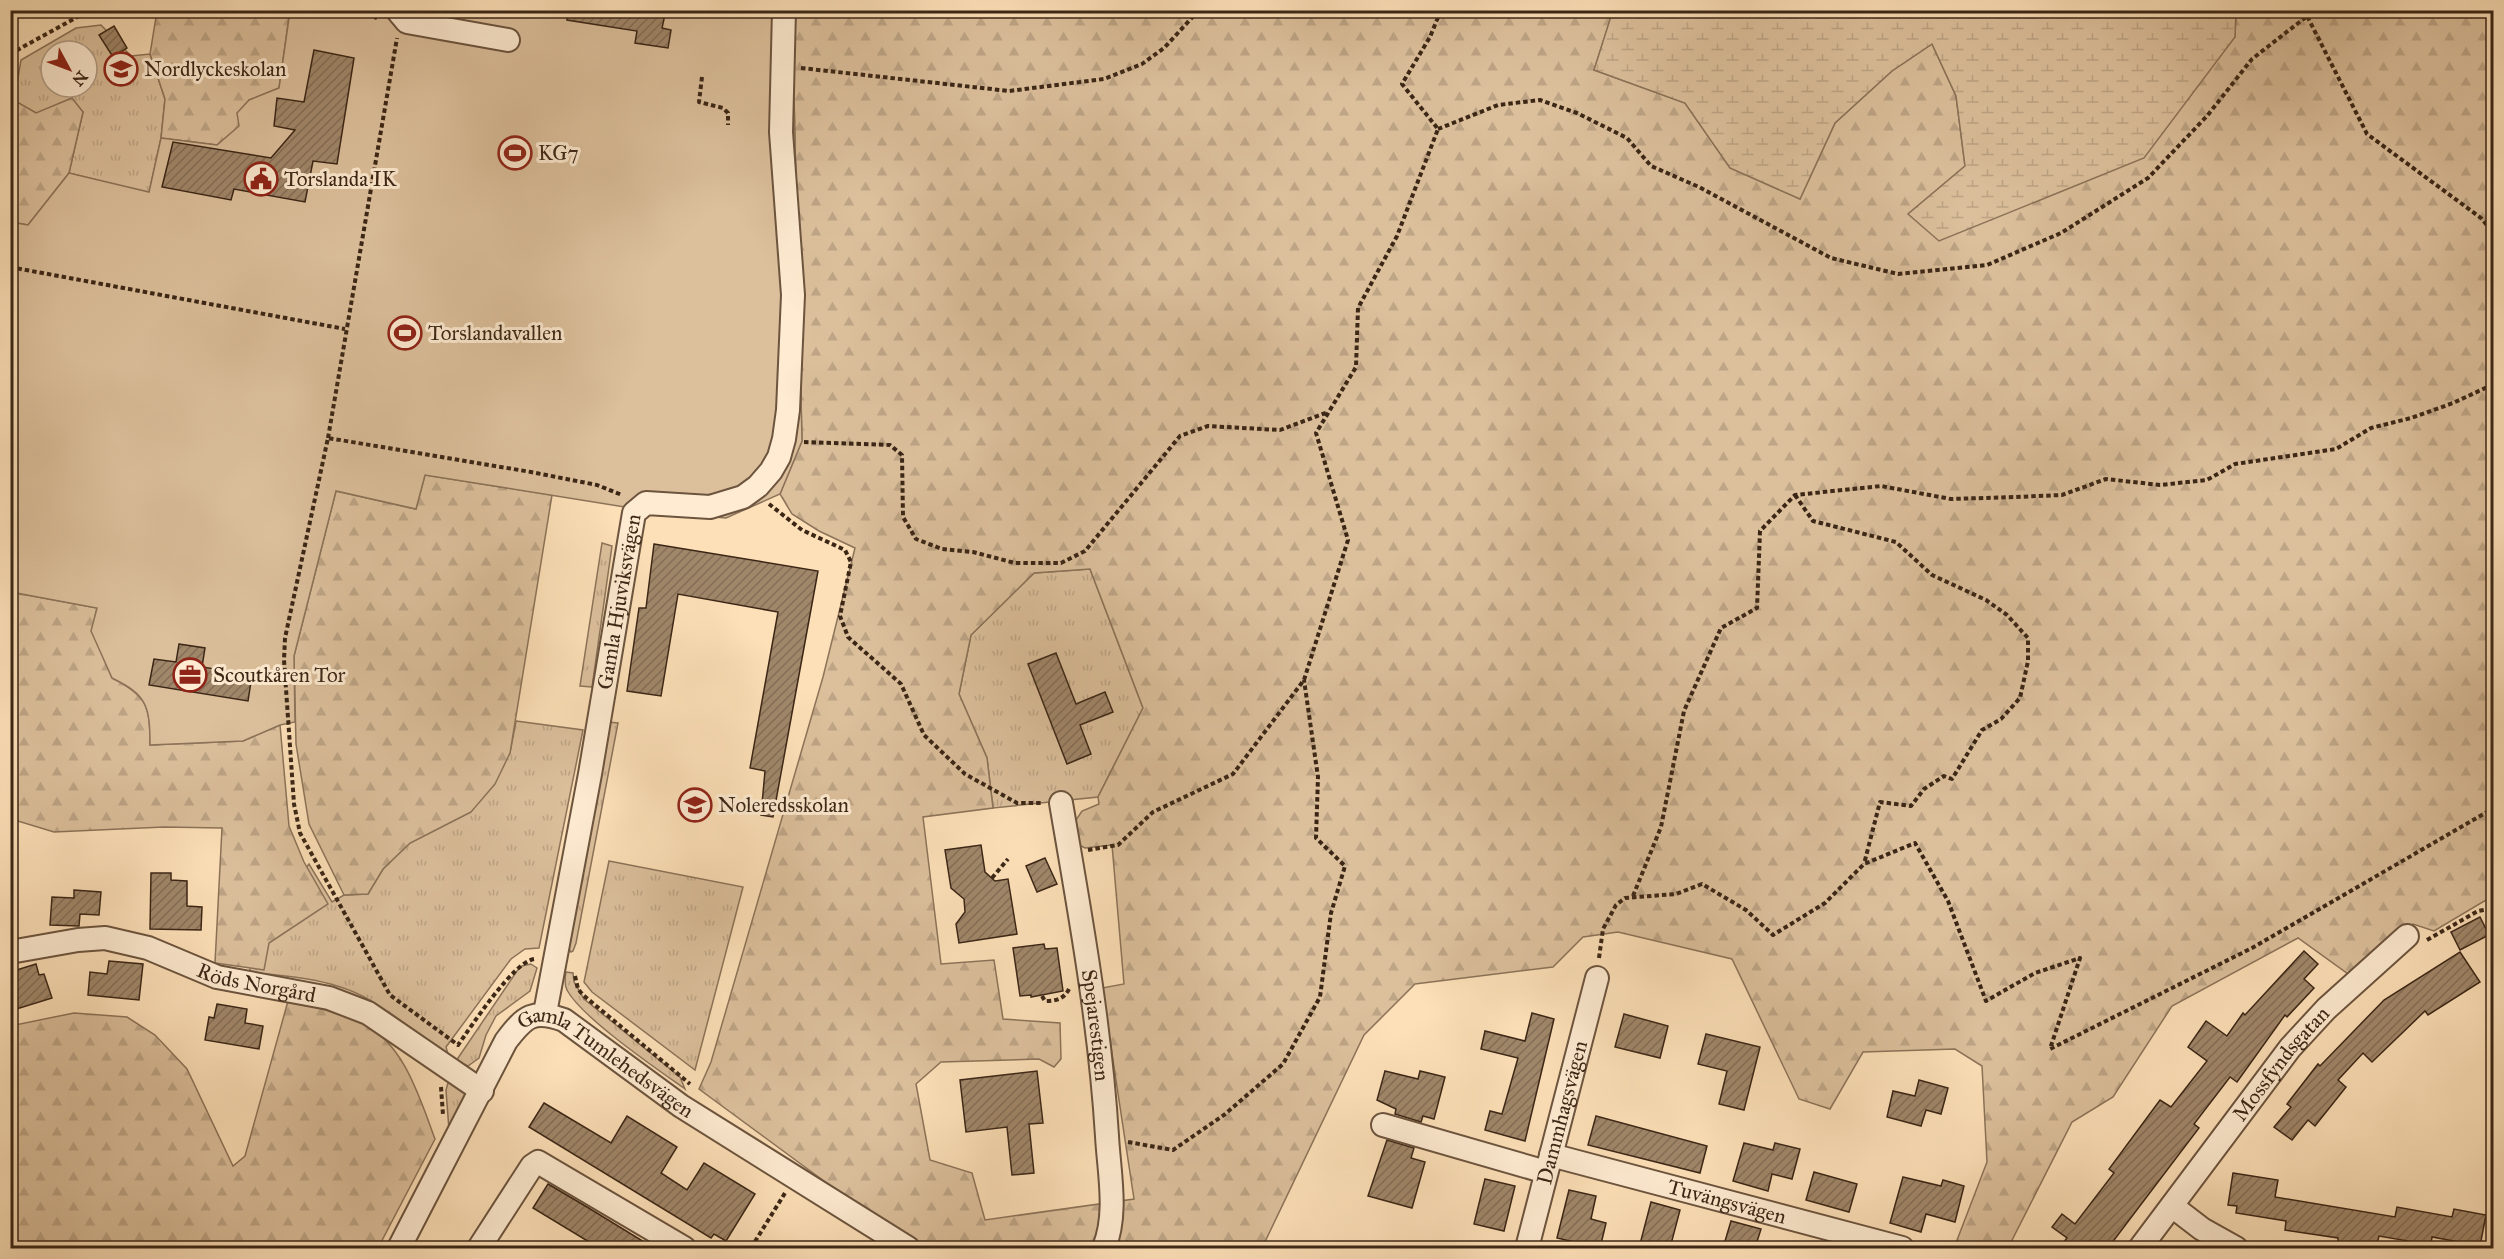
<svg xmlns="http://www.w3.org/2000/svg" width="2504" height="1259" viewBox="0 0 2504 1259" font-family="'IM FELL Great Primer',serif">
  <defs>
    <pattern id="grass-tufts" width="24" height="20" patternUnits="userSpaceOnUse" patternTransform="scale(1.5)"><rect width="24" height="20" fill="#dcc09c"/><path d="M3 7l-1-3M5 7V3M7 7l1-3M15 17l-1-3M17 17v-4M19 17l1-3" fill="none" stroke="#bea586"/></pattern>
    <pattern id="forest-firs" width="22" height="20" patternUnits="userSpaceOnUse" patternTransform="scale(1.5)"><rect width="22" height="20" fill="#dcc09c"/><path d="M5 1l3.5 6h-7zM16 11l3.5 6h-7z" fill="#bea586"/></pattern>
    <pattern id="wetland-marsh" width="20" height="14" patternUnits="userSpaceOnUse" patternTransform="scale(1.5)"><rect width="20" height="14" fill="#dcc09c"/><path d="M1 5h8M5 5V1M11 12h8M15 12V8" fill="none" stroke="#bea586"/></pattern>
    <pattern id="building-hatch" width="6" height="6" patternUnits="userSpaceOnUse" patternTransform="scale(1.5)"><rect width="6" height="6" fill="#a0876a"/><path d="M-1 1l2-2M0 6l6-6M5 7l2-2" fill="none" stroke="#846e56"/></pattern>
  </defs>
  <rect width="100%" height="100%" fill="#fde0b8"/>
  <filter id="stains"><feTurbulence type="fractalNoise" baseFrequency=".00333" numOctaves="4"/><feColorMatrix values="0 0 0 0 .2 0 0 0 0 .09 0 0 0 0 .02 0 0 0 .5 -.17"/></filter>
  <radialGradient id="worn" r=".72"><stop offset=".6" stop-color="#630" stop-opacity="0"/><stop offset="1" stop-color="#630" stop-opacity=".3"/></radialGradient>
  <!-- grass -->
  <g fill="url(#grass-tufts)" stroke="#8c7359" stroke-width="1.5" fill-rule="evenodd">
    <path d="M101,25L131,56L150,54L165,99L161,138L149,193L69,173L83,112L36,113L14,101L21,60L76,28ZM51,51H87V87H51Z"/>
    <path d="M602,543L612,546L592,687L580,686Z"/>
    <path d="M1090,569L1143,708L1098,797L993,808L987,758L959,694L971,635L1034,573Z"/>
    <path d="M516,721L583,730L539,948L525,949L511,959L446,1047L448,1054C420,1035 393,1013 364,997C331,979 284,975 248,973L293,884L309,864L332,902L344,895L368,894L383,869L410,843L471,812L510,753Z"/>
    <path d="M608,722L618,723L576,943L573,951L571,952L568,948Z"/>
    <path d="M609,861L743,887L695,1070L592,992L584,982Z"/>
    <path d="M531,964L537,968L530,991L496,1016L486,1035L479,1058L468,1066L456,1061L517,971L522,966Z"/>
    <path d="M566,972L573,973L574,982L584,999L680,1077L685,1089C657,1069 582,1018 567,990C564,985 565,978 566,972Z"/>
    <path d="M450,1076L466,1092L465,1100L449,1130L446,1090Z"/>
  </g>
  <!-- forest -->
  <g fill="url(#forest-firs)" stroke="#8c7359" stroke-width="1.5" fill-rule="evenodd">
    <path d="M290,10L279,88L249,100L240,126L217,145L161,138L165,99L150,54L157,11Z"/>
    <path d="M792,11H1613L1594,70L1685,103L1730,168L1800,199L1835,123L1892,71L1932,44L1956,96L1965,166L1908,214L2235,37L2236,11H2493V901L2486,900L2434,931L2413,924L2351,976L2298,938L2172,1006L2113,1097L2072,1122L2008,1248H1954L1987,1162L1982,1066L1955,1049L1863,1052L1830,1109L1799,1099L1732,959L1618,932L1583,937L1553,967L1415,984L1364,1035L1262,1248H926L866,1212L699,1089L711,1062L823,677L855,548L819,531L792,514L780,494L802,441ZM1090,569L1143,708L1098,797L1099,804L1082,811L1074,823L1077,844L1085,848L1112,845L1124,984L1102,988L1134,1199L985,1220L972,1173L930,1160L916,1084L941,1062L1039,1059L1054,1067L1061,1059L1060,1023L1003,1019L994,960L941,964L923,817L993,808L987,758L959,694L971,635L1034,573Z"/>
    <path d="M10,98L36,113L72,98L83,112L69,173L28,225L11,222Z"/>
    <path d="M425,475L552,495L510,753L495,784L471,812L410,843L383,869L368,894L344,895L309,824L296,744L294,656L336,491L416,509Z"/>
    <path d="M10,592L97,608L92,631L112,678C147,695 150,706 150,745L243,741L280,725L289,826L304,862L328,904L269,943L264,970L215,963L222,828L164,827L54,832L11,819Z"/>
    <path d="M288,1001C311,1007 339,1011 360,1021C404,1043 419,1096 435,1139L378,1248H11L10,1026L74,1013L127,1017L155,1035L187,1069L233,1166L245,1156Z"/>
  </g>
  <!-- wetland -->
  <path fill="url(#wetland-marsh)" stroke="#8c7359" stroke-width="1.5" d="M1613,10H2236V11L2235,37L2144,158L1939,241L1908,214L1965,166L1956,96L1932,44L1892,71L1835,123L1800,199L1730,168L1685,103L1594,70Z"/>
  <!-- pitch -->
  <path fill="#dcc09c" stroke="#8c7359" stroke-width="1.5" d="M290,11H792L802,441L780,494L726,518L656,512L425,475L416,509L336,491L294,656L295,722L280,725L243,741L150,745C150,706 147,695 112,678L91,631L97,608L11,592L10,222L28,225L69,173L149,192L161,138L217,145L239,126L237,113L249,100L279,88Z"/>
  <!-- building -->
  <g fill="url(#building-hatch)" stroke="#3b2616" stroke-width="1.5">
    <path d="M567,10H666L662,28L671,30L668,48L635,43L637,31L567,20Z"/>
    <path d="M114,26L127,48L113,57L99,35Z"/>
    <path d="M314,50L354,58L337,164L313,161L305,202L234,189L231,200L162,187L173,142L271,158L295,130L274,126L277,98L304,102Z"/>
    <path d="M654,544L818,571L773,817L761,815L765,771L750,768L778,612L678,594L661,696L627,691L639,608H646Z"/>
    <path d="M179,644L205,648L202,667L252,675L248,701L149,685L154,659L176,662Z"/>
    <path d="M1056,653L1076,704L1105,692L1113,712L1080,725L1091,754L1067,764L1028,664Z"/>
    <path d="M981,845L985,872L995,881L1008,879L1017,934L959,943L956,924L965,912L964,899L951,888L945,850Z"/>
    <path d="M1045,858L1057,884L1037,892L1026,866Z"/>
    <path d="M151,873H171V880L187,881V906L202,907L201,930L150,929Z"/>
    <path d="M74,890L101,892L99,915L80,914L79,926L50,925L52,897L74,898Z"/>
    <path d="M2480,917L2489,935L2460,950L2451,932Z"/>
    <path d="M1044,944L1045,949L1057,948L1063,991L1031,997V995L1020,996L1013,948Z"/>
    <path d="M2304,951L2318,964L2304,979L2314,988L2287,1017L2285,1015L2237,1082L2230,1077L2194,1124L2199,1128L2108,1248H2059L2067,1238L2052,1227L2062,1214L2075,1224L2114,1173L2109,1169L2160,1100L2171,1107L2207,1061L2188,1047L2206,1021L2227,1036L2243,1013L2245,1015Z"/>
    <path d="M2460,952L2480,982L2428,1015L2425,1011L2372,1062L2363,1053L2338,1080L2346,1087L2315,1126L2308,1120L2292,1140L2274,1127L2291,1107L2287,1104L2318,1064L2320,1066L2384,1000Z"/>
    <path d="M109,961L143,964L139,1000L88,995L90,972L107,974Z"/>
    <path d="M36,964L39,975L44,974L52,998L10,1011V972Z"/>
    <path d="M217,1004L247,1009L245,1023L263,1026L259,1049L205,1040L209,1017L214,1018Z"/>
    <path d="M1532,1013L1554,1019L1525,1141L1485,1130L1490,1111L1502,1114L1518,1058L1481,1049L1485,1031L1525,1041Z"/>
    <path d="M1624,1014L1668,1026L1660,1058L1615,1047Z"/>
    <path d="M1706,1034L1760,1047L1744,1110L1719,1104L1727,1071L1698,1064Z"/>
    <path d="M1037,1071L1043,1123L1029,1124L1034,1173L1012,1175L1007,1127L966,1132L960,1080Z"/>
    <path d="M1385,1071L1418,1079L1420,1071L1445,1077L1434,1119L1423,1116L1421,1122L1395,1114L1396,1109L1377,1100Z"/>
    <path d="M1919,1080L1948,1088L1941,1114L1926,1110L1921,1126L1887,1117L1893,1091L1915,1096Z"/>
    <path d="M544,1103L611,1143L627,1116L677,1147L661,1173L687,1190L704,1163L755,1194L726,1241L714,1234L711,1238L529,1127Z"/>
    <path d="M1596,1116L1707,1146L1700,1173L1588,1145Z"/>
    <path d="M1387,1140L1414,1148L1411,1158L1425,1162L1412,1208L1368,1196Z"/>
    <path d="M1744,1143L1773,1150L1775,1143L1800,1149L1792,1179L1772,1174L1768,1191L1733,1181Z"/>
    <path d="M1814,1172L1857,1184L1849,1212L1806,1200Z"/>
    <path d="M2233,1173L2278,1180L2275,1197L2395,1217L2397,1207L2452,1217L2454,1209L2486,1215L2480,1246L2432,1237L2431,1245L2379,1236L2376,1248L2338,1242V1238L2285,1230L2286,1221L2236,1213L2237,1206L2228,1205Z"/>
    <path d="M1903,1177L1941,1186L1943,1180L1964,1186L1955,1222L1926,1214L1921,1232L1890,1223Z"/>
    <path d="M1485,1179L1515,1186L1504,1231L1474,1224Z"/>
    <path d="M548,1184L587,1207L654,1248H599L533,1208Z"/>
    <path d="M1569,1190L1596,1196L1591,1219L1606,1223L1600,1248L1557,1238Z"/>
    <path d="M1651,1202L1680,1210L1670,1248L1640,1244Z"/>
    <path d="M1731,1221L1761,1229L1755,1248H1723Z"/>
  </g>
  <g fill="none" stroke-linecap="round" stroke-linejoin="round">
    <defs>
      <g id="minor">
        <path d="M397,10L407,22L508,40"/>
        <path id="s1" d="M1061,803C1080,914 1100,1023 1107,1136C1109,1173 1118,1213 1104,1248"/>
        <path id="s2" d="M10,952L78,940L105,938L148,948L217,977L329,998L368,1013L482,1091"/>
        <path id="s3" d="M545,1013L590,774L634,513L646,503L710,507L743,497L758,486L771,471L779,457L784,439L788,410L793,295L781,132L784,10"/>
        <path d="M1383,1125L1546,1172"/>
        <path id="s4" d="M1551,1155L1902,1248"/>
        <path d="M2172,1206L2202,1229L2236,1248"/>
        <path id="s5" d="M399,1248L506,1041C525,1016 533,1009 564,1020L681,1106L908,1248"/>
        <path d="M479,1248L532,1166L538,1162L684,1248"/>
        <path id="s6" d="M1527,1248L1597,978"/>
        <path id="s7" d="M2140,1248L2290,1048L2326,1009L2407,936"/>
      </g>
    </defs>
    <!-- minor casing -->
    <use href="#minor" stroke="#6c543e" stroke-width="26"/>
    <!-- path -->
    <g stroke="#3b2616" stroke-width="4" stroke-dasharray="4.5 3" stroke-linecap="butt">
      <path d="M353,10L377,18"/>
      <path d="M2304,10L2367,134L2481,218L2494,234"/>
      <path d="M2487,10L2494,19"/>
      <path d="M10,54L90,10"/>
      <path d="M801,68L1009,91L1104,79L1142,64L1164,48L1199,10"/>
      <path d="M702,77L699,102L723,108L728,113V125"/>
      <path d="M1438,129L1498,105L1540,100L1577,113L1627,138L1651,166L1699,187L1831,258L1898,274L1987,265L2061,233L2148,178L2207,116L2252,59L2306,17"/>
      <path d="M10,267L345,329"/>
      <path d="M328,438L397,38"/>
      <path d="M804,442L890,445L902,455L903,517L916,539L942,549L973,552L1015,563H1061L1085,551L1180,436L1208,426L1280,430L1328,412"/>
      <path d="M1795,495L1813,521L1896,542L1932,575L1986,600L2007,615L2028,638V661L2020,698L2001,719L1982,730L1952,779L1944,776L1924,789L1911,806L1880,802L1864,864"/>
      <path d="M769,504L802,530L845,550L851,562L840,616L848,637L901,684L924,735L965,774L1017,803H1041"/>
      <path d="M1088,850L1118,845L1153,812L1233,774L1304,680L1348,540L1316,433L1356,367L1358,308L1397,236L1438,129L1402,84L1430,37L1441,10"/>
      <path d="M992,878L1008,859"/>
      <path d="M1633,896L1661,827L1684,711L1721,628L1757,608L1760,531L1795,495L1881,486L1951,499L2015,497L2062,495L2106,479L2160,485L2207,480L2235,464L2336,449L2371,428L2411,418L2453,403L2494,384"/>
      <path d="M2427,940L2478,911L2494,908"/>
      <path d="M1599,958L1603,929L1616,905L1625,898L1676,894L1702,884L1746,910L1773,935L1825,903L1864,864L1915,843L1948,901L1986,1001L2035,973L2080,958L2050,1049L2252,948L2494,808"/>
      <path d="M534,959C513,962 471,1027 458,1045L390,995L300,833L294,804L284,660L285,638L328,438L531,472L597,485L622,495"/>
      <path d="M575,976L578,989L583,995L690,1084"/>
      <path d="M1042,996L1045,1001C1056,1001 1064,999 1069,989"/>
      <path d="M441,1087L443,1115"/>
      <path d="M1128,1142L1173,1150L1224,1115L1283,1064L1320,997L1331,913L1345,866L1316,838L1318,777L1304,680"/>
      <path d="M1126,1242L1135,1248"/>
      <path d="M751,1248L785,1193"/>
    </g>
    <!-- minor -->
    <use href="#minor" stroke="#feebd1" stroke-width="22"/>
  </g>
  <!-- icons -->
  <defs>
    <symbol id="school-ring" viewBox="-11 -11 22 22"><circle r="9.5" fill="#feebd1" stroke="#8f2418" stroke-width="1.5"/><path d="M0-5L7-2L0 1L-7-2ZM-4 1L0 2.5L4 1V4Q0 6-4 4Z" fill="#8f2418"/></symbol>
    <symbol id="stadium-ring" viewBox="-11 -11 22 22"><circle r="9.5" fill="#feebd1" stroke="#8f2418" stroke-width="1.5"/><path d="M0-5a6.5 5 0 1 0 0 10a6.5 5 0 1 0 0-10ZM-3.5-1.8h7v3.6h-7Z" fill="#8f2418"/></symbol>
    <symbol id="civic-ring" viewBox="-11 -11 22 22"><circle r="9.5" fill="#feebd1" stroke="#8f2418" stroke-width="1.5"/><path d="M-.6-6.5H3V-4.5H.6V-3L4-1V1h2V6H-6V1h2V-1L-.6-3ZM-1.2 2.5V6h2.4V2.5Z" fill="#8f2418"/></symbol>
    <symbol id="office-ring" viewBox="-11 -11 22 22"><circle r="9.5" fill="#feebd1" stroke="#8f2418" stroke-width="1.5"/><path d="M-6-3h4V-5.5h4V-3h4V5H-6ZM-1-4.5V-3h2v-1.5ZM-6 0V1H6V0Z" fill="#8f2418"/></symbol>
  </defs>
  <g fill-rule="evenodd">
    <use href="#school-ring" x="102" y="50" width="38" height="38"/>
    <use href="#stadium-ring" x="496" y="134" width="38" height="38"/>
    <use href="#civic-ring" x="242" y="160" width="38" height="38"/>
    <use href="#stadium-ring" x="386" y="314" width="38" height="38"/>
    <use href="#office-ring" x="171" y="656" width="38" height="38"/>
    <use href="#school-ring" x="676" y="786" width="38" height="38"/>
  </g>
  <g text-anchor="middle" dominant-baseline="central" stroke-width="6" stroke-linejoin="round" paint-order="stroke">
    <!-- poi labels -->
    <g font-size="21" fill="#3b2616" stroke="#feebd1" text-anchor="start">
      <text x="144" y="69">Nordlyckeskolan</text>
      <text x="538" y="153">KG7</text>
      <text x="284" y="179">Torslanda IK</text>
      <text x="428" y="333">Torslandavallen</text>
      <text x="213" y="675">Scoutkåren Tor</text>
      <text x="718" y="805">Noleredsskolan</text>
    </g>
    <!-- street labels -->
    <g font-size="21" fill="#3b2616" stroke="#feebd1">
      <text stroke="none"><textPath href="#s3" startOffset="418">Gamla Hjuviksvägen</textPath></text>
      <text stroke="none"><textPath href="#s2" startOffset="255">Röds Norgård</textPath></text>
      <text stroke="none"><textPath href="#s1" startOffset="225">Spejarestigen</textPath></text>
      <text stroke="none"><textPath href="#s7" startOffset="232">Mossfyndsgatan</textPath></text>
      <text stroke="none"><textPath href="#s5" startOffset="357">Gamla Tumlehedsvägen</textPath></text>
      <text stroke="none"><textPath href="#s6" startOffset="140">Dammhagsvägen</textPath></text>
      <text stroke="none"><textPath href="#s4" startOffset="182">Tuvängsvägen</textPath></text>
    </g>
  </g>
  <!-- margin -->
  <rect width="2504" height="1259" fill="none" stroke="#fde0b8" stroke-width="36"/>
  <rect x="12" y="12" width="2480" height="1235" fill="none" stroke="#3b2616" stroke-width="3"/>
  <rect x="18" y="18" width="2468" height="1223" fill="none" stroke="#3b2616" stroke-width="1.5"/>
  <!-- north arrow -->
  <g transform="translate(69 69) rotate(131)"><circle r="28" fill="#feebd1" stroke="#b09c86" stroke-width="1.5"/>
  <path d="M0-4.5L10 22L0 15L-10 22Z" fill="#8f2418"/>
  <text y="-9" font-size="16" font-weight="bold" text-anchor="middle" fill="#3b2616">N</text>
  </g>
  <rect width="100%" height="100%" filter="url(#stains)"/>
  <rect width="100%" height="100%" fill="url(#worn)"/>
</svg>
